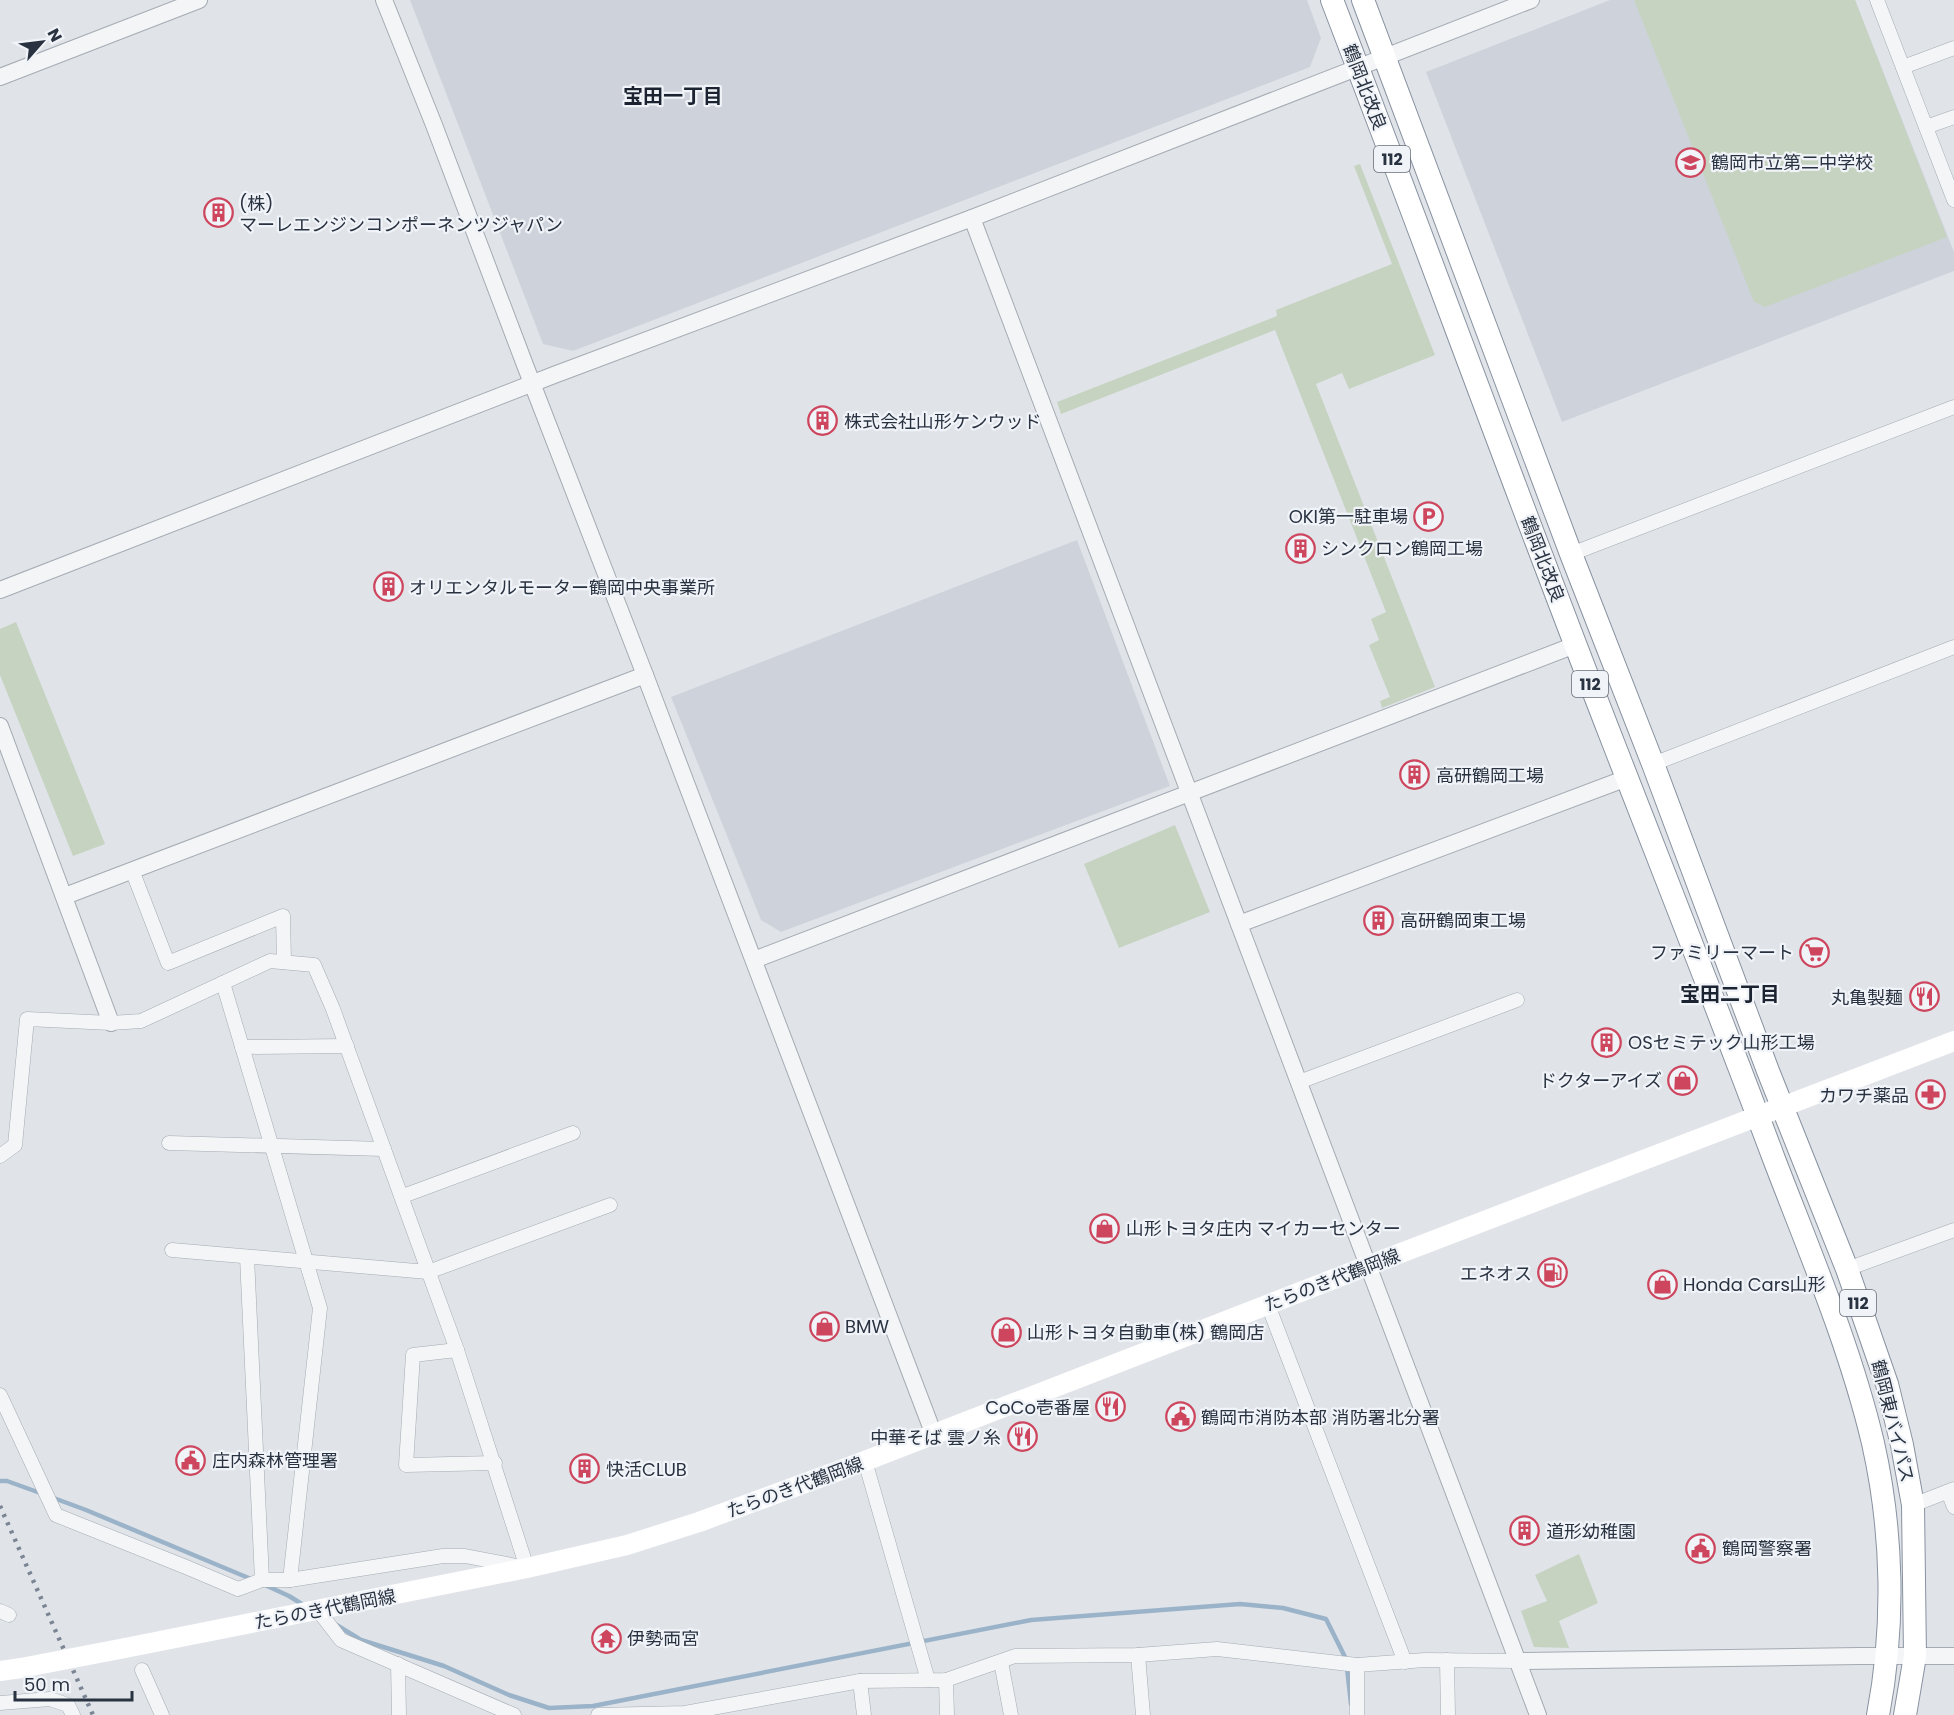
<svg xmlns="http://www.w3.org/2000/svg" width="1954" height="1715" viewBox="0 0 1954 1715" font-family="Poppins,'Noto Sans JP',sans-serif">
  <rect width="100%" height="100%" fill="#e0e4e9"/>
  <!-- built -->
  <g fill="#ced3db">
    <path d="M410,0H1307L1321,38L1310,67L573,351L543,344Z"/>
    <path d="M1610,0H1855L1954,252V271L1562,422L1426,72Z"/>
    <path d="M1077,540L1170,786L781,932L761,920L671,697Z"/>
  </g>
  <!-- green -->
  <g fill="#c6d3c1">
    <path d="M1634,0H1855L1947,237L1765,307L1754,302Z"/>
    <path d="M1360,164L1435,355L1349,389L1342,373L1316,384L1435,687L1382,708L1380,701L1390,697L1369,645L1379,640L1371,619L1386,612L1275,330L1061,414L1057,402L1277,316L1276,310L1392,264L1354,166Z"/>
    <path d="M16,622L105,844L73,856L0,675V629Z"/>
    <path d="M1175,825L1210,912L1119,948L1084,864Z"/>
    <path d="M1579,1554L1598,1603L1559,1621L1569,1648L1534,1647L1521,1611L1547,1601L1535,1575Z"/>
  </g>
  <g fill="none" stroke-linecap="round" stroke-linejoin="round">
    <!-- stream -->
    <g stroke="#9bb3c9" stroke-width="4.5">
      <path d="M0,1481H7L43,1494"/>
      <path d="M51,1497L86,1510L251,1579"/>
      <path d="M265,1585L289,1596L305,1606"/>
      <path d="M335,1624L361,1640L444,1666L509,1695L549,1708L593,1706L1031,1620L1240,1604L1283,1608L1326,1619L1346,1659L1351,1704"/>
    </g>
    <defs>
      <g id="minor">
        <path d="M1877,0L1954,200"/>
        <path d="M1903,67L1954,48"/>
        <path d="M1926,127L1954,117"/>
        <path d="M1571,554L1954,407"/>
        <path d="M1653,764L1954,647"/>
        <path d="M132,870L168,963L283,916L284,962"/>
        <path d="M223,983L320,1308L290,1580"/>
        <path d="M242,1047L347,1046"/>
        <path d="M1299,1082L1517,1000"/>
        <path d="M169,1143L384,1149"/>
        <path d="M0,1156L15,1145L27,1019L111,1023L141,1021L270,961L314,965L333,1009L457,1350L527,1568L465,1556H443L290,1580H262L238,1589L186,1567L56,1515L0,1395"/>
        <path d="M403,1196L573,1133"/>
        <path d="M172,1250L428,1272L610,1205"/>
        <path d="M247,1257L262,1580"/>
        <path d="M1847,1269L1954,1230"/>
        <path d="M1268,1305L1405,1662"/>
        <path d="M457,1350L413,1355L406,1465L495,1463"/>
        <path d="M865,1461L928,1680"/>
        <path d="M1948,1492L1954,1507"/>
        <path d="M1913,1505L1954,1489"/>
        <path d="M317,1609L341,1640L514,1715"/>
        <path d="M0,1611L9,1615"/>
        <path d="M1138,1655L1143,1715"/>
        <path d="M1447,1660L1448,1715"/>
        <path d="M1001,1662L1011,1715"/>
        <path d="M398,1664L399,1715"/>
        <path d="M1357,1665V1715"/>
        <path d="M142,1670L162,1715"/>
        <path d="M946,1680L947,1715"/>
        <path d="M860,1681L864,1715"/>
        <path d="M0,1703L50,1699L68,1705L73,1715"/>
        <path d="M598,1715L685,1713L860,1681L946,1680L1015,1656L1138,1655L1217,1649L1357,1665L1425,1660L1518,1661"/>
      </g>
      <g id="tertiary">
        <path d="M384,0L434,125L525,365L645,675L934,1435"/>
        <path d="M0,77L199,0"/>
        <path d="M972,218L1538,1715"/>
        <path d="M0,590L554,375L972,218L1531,0"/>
        <path d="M0,726L111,1023"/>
        <path d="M65,896L645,675"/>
        <path d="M1239,924L1627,778"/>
        <path d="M754,960L1575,645"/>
        <path d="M1518,1661L1859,1656H1954"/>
      </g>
      <g id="trunk">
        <path d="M1332,0C1427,247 1517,496 1613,742C1667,881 1722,1020 1774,1159C1810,1253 1850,1346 1873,1443C1893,1532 1895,1626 1878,1715"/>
        <path d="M1363,0L1571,554L1653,764L1768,1071L1847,1269L1887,1384L1902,1445L1913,1505L1915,1656L1905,1715"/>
      </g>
    </defs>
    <!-- minor casing -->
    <use href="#minor" stroke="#a5abb3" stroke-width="15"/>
    <!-- tertiary casing -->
    <use href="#tertiary" stroke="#a5abb3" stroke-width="18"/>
    <!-- trunk casing -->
    <use href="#trunk" stroke="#8892a0" stroke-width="24"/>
    <!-- minor -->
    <use href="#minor" stroke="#f3f5f7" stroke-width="14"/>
    <!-- tertiary -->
    <use href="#tertiary" stroke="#f3f5f7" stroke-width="16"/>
    <!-- secondary -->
    <g stroke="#fff" stroke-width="20">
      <path d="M125,1648L527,1568L627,1545L699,1522L865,1461L1380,1261L1954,1041"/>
      <path d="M0,1671L21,1668"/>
    </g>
    <!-- trunk -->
    <use href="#trunk" stroke="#fff" stroke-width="22"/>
    <!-- rail -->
    <path stroke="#7a8493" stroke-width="4.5" stroke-dasharray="3 6" stroke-linecap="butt" d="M0,1506L93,1715"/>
    <!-- secondary-bridge -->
    <path stroke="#fff" stroke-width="20" d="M21,1668L125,1648"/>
  </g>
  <!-- icons -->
  <defs>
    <symbol id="school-ring" viewBox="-11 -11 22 22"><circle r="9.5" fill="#f0f3f7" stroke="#cd465e" stroke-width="1.5"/><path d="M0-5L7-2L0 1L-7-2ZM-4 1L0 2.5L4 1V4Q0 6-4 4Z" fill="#cd465e"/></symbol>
    <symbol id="building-ring" viewBox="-11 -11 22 22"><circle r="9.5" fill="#f0f3f7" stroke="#cd465e" stroke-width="1.5"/><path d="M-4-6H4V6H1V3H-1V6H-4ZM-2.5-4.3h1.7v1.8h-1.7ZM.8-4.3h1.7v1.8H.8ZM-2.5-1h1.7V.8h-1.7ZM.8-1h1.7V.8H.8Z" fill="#cd465e"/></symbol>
    <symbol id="parking-ring" viewBox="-11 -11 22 22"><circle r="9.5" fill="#f0f3f7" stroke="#cd465e" stroke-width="1.5"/><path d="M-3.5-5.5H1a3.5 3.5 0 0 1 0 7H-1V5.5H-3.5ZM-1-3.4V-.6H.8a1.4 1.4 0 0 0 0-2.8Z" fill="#cd465e"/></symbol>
    <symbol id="supermarket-ring" viewBox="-11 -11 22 22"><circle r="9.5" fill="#f0f3f7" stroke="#cd465e" stroke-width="1.5"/><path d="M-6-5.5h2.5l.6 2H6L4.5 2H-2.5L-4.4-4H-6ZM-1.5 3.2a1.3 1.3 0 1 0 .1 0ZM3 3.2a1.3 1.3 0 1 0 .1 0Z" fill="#cd465e"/></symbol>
    <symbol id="restaurant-ring" viewBox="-11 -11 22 22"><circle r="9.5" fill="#f0f3f7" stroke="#cd465e" stroke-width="1.5"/><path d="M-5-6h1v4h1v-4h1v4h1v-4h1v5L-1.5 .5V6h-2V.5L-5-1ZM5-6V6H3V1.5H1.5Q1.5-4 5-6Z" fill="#cd465e"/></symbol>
    <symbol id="shop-ring" viewBox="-11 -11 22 22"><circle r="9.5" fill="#f0f3f7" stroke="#cd465e" stroke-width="1.5"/><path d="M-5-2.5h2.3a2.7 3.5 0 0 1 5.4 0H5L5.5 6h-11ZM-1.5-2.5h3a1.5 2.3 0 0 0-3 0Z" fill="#cd465e"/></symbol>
    <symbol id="pharmacy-ring" viewBox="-11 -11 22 22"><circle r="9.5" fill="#f0f3f7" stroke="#cd465e" stroke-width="1.5"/><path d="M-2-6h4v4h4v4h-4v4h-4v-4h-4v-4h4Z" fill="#cd465e"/></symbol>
    <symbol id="fuel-ring" viewBox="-11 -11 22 22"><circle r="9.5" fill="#f0f3f7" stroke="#cd465e" stroke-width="1.5"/><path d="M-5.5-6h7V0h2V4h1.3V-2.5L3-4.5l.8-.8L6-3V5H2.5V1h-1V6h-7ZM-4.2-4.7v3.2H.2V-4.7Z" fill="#cd465e"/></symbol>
    <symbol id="civic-ring" viewBox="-11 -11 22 22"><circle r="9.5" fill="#f0f3f7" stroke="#cd465e" stroke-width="1.5"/><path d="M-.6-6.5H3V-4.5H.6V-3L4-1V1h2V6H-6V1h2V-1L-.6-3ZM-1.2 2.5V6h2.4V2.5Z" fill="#cd465e"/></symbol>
    <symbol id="temple-ring" viewBox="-11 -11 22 22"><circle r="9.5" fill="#f0f3f7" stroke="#cd465e" stroke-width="1.5"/><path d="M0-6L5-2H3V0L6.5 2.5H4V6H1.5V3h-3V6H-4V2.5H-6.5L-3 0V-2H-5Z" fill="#cd465e"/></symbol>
  </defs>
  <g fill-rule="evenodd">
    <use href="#school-ring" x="1674" y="146" width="33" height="33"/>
    <use href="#building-ring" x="202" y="196" width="33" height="33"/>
    <use href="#building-ring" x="806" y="404" width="33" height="33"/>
    <use href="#parking-ring" x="1412" y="500" width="33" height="33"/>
    <use href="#building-ring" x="1284" y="532" width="33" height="33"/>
    <use href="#building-ring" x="372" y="570" width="33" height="33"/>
    <use href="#building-ring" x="1398" y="758" width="33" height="33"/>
    <use href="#building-ring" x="1362" y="904" width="33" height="33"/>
    <use href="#supermarket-ring" x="1798" y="936" width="33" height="33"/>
    <use href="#restaurant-ring" x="1908" y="980" width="33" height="33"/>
    <use href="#building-ring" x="1590" y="1026" width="33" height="33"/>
    <use href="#shop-ring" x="1666" y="1064" width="33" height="33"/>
    <use href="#pharmacy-ring" x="1914" y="1078" width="33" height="33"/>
    <use href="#shop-ring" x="1088" y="1212" width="33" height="33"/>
    <use href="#fuel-ring" x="1536" y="1256" width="33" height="33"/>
    <use href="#shop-ring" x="1646" y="1268" width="33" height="33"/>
    <use href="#shop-ring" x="808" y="1310" width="33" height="33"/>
    <use href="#shop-ring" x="990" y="1316" width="33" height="33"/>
    <use href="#restaurant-ring" x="1094" y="1390" width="33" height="33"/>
    <use href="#civic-ring" x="1164" y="1400" width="33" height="33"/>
    <use href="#restaurant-ring" x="1006" y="1420" width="33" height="33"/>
    <use href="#civic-ring" x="174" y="1444" width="33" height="33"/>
    <use href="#building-ring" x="568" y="1452" width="33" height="33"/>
    <use href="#building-ring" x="1508" y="1514" width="33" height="33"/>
    <use href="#civic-ring" x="1684" y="1532" width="33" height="33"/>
    <use href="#temple-ring" x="590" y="1622" width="33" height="33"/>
  </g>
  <g text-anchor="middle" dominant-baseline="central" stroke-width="4.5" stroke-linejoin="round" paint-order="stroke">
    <!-- shield labels -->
    <g fill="#f0f3f7" stroke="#656c78" stroke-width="1.5">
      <rect x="1374" y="146" width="36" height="26" rx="4.5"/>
      <rect x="1572" y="671" width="36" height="26" rx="4.5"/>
      <rect x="1840" y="1290" width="36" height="26" rx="4.5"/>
    </g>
    <g font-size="16" font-weight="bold" fill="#293241">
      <text x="1392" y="159">112</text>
      <text x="1590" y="684">112</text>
      <text x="1858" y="1303">112</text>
    </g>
    <!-- street labels -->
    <g font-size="18" fill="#293241" stroke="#f0f3f7">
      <text transform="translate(1365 87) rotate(69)">鶴岡北改良</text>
      <text transform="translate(1543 559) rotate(69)">鶴岡北改良</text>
      <text transform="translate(1332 1280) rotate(-21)">たらのき代鶴岡線</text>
      <text transform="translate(1893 1421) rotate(76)">鶴岡東バイパス</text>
      <text transform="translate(795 1487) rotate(-20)">たらのき代鶴岡線</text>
      <text transform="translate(325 1609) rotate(-11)">たらのき代鶴岡線</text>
    </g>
    <!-- poi labels -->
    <g font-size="18" fill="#293241" stroke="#f0f3f7" text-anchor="start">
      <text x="1711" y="162">鶴岡市立第二中学校</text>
      <text x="239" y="203">(株)<tspan x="239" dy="21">マーレエンジンコンポーネンツジャパン</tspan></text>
      <text x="844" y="421">株式会社山形ケンウッド</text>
      <text x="1408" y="516" text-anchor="end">OKI第一駐車場</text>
      <text x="1321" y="548">シンクロン鶴岡工場</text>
      <text x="409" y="587">オリエンタルモーター鶴岡中央事業所</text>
      <text x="1436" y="775">高研鶴岡工場</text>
      <text x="1400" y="920">高研鶴岡東工場</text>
      <text x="1794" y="952" text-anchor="end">ファミリーマート</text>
      <text x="1903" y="997" text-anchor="end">丸亀製麺</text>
      <text x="1628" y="1042">OSセミテック山形工場</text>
      <text x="1662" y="1080" text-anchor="end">ドクターアイズ</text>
      <text x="1909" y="1095" text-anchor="end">カワチ薬品</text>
      <text x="1126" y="1228">山形トヨタ庄内 マイカーセンター</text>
      <text x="1532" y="1273" text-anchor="end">エネオス</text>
      <text x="1683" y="1284">Honda Cars山形</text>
      <text x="845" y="1326">BMW</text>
      <text x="1027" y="1332">山形トヨタ自動車(株) 鶴岡店</text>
      <text x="1090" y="1407" text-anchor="end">CoCo壱番屋</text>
      <text x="1201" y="1417">鶴岡市消防本部 消防署北分署</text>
      <text x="1001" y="1437" text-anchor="end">中華そば 雲ノ糸</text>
      <text x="212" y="1460">庄内森林管理署</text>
      <text x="606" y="1469">快活CLUB</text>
      <text x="1546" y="1531">道形幼稚園</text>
      <text x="1722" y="1548">鶴岡警察署</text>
      <text x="627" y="1638">伊勢両宮</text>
    </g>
    <!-- neighbourhood labels -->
    <g font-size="20" font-weight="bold" fill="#1b2331" stroke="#f0f3f7">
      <text x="673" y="96">宝田一丁目</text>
      <text x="1730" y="994">宝田二丁目</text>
    </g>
  </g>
  <!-- north arrow -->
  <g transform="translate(42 42) rotate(62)" stroke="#f0f3f7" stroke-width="4.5" paint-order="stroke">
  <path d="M0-4.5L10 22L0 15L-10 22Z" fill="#293241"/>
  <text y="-9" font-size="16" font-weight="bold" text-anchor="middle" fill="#293241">N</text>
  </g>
  <!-- scale -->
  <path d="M15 1691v9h117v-9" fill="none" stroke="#293241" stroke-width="3"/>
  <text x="24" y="1691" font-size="18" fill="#293241" stroke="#f0f3f7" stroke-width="4.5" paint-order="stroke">50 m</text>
</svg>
